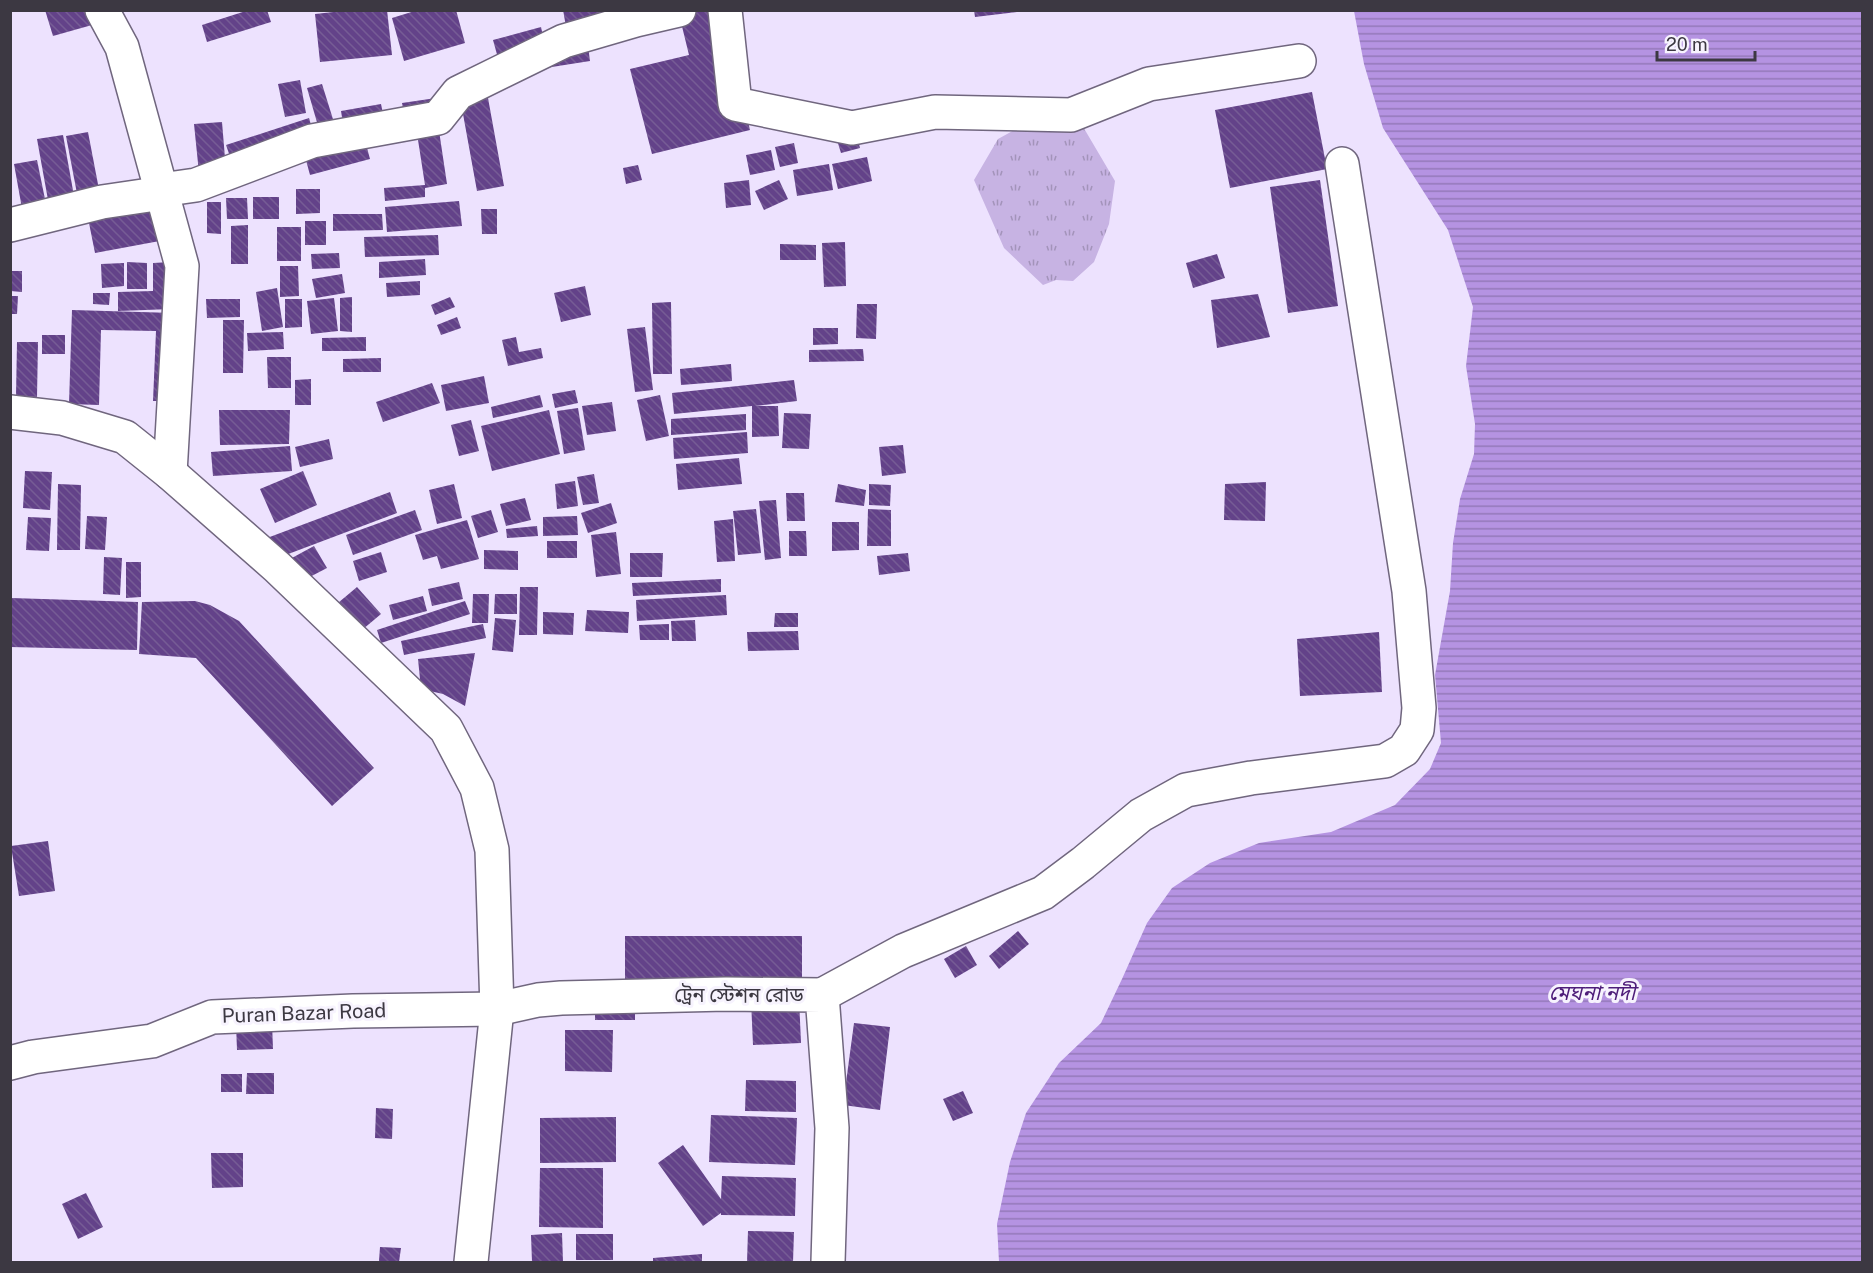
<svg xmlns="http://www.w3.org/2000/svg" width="1873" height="1273" viewBox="0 0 1873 1273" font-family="'Public Sans','Noto Sans Bengali',sans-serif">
  <defs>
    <pattern id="grass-tufts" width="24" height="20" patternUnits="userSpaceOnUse" patternTransform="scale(1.5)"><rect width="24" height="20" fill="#c7b3e3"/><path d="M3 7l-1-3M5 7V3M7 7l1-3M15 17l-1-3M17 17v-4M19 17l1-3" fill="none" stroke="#a393ba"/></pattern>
    <pattern id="water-rules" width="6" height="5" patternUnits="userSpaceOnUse" patternTransform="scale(1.5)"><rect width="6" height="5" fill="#b593e2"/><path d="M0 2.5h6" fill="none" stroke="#9479b9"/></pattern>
    <pattern id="building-back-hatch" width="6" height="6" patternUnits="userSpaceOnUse" patternTransform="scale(1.5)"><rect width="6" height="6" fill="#634289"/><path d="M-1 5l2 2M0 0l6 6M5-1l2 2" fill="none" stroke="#765c95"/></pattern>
  </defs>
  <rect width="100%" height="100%" fill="#ede2fe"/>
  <!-- grass -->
  <path fill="url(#grass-tufts)" d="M1043,114L1082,125L1115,181L1109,224L1094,262L1073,281L1056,280L1043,285L1004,248L974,180L998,139Z"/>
  <!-- water -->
  <path fill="url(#water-rules)" d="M1354,11H1862V1262H999L997,1224L1010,1162L1026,1113L1059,1063L1101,1023L1122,979L1147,923L1172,888L1210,863L1259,843L1331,832L1395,805L1430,769L1441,743L1435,675L1450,591L1453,543L1460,499L1474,454L1475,424L1466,366L1473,307L1448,230L1383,128L1364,64Z"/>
  <!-- building -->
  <g fill="url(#building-back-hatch)">
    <path d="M45,10H88L92,25L53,36Z"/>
    <path d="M249,10H267L271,22L207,42L202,25Z"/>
    <path d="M352,10H387L392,55L320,62L315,14Z"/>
    <path d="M418,10H456L465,43L404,61L392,18Z"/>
    <path d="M563,10H604L607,23L567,32Z"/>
    <path d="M678,10H721L750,130L652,154L630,69L689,55Z"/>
    <path d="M974,10H1017V12L975,17Z"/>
    <path d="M541,27L545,45L498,58L493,40Z"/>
    <path d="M588,46L590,61L539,69Z"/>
    <path d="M300,80L306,113L285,117L278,84Z"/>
    <path d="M322,84L337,132L321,136L307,88Z"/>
    <path d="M1312,92L1327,169L1230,188L1215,110Z"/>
    <path d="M436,98L438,115L405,120L402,103Z"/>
    <path d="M488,98L504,186L477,191L461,103Z"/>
    <path d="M381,104L385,123L344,130L341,111Z"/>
    <path d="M309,118L315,138L233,165L226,145Z"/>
    <path d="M222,122L226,170L199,173L194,124Z"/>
    <path d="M438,124L447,184L425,188V197L385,201L384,188L425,185L416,127Z"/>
    <path d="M88,132L101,200L79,204L66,136Z"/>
    <path d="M856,132L860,148L841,153L836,137Z"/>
    <path d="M363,133L370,159L310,175L303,149Z"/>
    <path d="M63,135L76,207L50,211L37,139Z"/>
    <path d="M794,143L798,163L780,167L775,147Z"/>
    <path d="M771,150L775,170L750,175L746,155Z"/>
    <path d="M867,157L872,181L838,189L832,164Z"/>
    <path d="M37,160L47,209L23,214L14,164Z"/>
    <path d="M829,164L833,190L797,196L793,170Z"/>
    <path d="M638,165L642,180L626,184L623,168Z"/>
    <path d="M749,180L751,205L726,208L724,183Z"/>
    <path d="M779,180L788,199L764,210L755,191Z"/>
    <path d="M1320,180L1338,306L1288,313L1270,187Z"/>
    <path d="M296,189H320V213L296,214Z"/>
    <rect x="253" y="197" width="26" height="22"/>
    <path d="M226,198H247L248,219H227Z"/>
    <path d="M157,200L165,240L95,253L87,213Z"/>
    <path d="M459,201L462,226L387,232L385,207Z"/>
    <path d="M207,202H221V234L207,233Z"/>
    <path d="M481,209H497V234H482Z"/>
    <path d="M333,214H382L383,230L333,231Z"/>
    <rect x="305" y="221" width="21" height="24"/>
    <path d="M248,225V264H231V226Z"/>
    <rect x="277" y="227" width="24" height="34"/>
    <path d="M438,235L439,255L365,257L364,237Z"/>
    <path d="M845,242L846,286L824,287L822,243Z"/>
    <path d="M780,244L816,245V260H780Z"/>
    <path d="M339,253L340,268L312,269L311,254Z"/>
    <path d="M1217,254L1225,278L1193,288L1186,263Z"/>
    <path d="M425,259L426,275L379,278V262Z"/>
    <path d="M127,262L147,263V289H127Z"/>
    <path d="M171,262L172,309L118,311V292L153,291V263Z"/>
    <path d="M124,263V286L102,288L101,264Z"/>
    <path d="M280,266H298L299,296L280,297Z"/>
    <path d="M10,271H22V292L10,291Z"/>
    <path d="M342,274L345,293L316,298L312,279Z"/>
    <path d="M420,281V295L387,297L386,283Z"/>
    <path d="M585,286L591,315L561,322L554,293Z"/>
    <path d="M277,288L283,327L262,331L256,292Z"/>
    <path d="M93,293H110L109,305L93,304Z"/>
    <path d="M1258,294L1270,337L1217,348L1211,300Z"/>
    <path d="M10,296H18L17,314H10Z"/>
    <path d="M352,297V332L340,331V298Z"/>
    <path d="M450,297L455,307L435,315L431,305Z"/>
    <path d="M334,298L338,331L311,334L307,301Z"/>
    <path d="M206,299H240V317L207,318Z"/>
    <path d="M285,299H302V327L285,328Z"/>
    <path d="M671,302L672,374H653L652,303Z"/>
    <path d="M857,304H877L876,339L856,338Z"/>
    <path d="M72,310L174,313L171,401H153L156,331L101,330L99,405L69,404Z"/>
    <path d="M457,317L461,328L441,335L437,325Z"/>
    <path d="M223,320H244L243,373H223Z"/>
    <path d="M645,327L653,390L635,392L627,329Z"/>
    <path d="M813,328H838V344L813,345Z"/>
    <path d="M283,332L284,349L248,351L247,333Z"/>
    <rect x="42" y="335" width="23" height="19"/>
    <path d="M366,337V351H322V338Z"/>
    <path d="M516,337L519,352L541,348L543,358L508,366L502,340Z"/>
    <path d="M17,342H38L37,397L16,396Z"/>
    <path d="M863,349L864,361L809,362V350Z"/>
    <path d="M267,357H291V388H268Z"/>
    <path d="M381,358V372H343V359Z"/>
    <path d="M731,364L732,381L681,385L680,369Z"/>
    <path d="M484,376L489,403L446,411L441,385Z"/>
    <path d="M311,379V405H295V380Z"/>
    <path d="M794,380L797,401L755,406H778L779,436L752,437V406L674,414L672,393Z"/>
    <path d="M432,383L440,403L383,422L376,402Z"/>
    <path d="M575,390L578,403L555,408L552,394Z"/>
    <path d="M540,395L543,407L493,418L491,407Z"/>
    <path d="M660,395L669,436L646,441L637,400Z"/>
    <path d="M612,402L616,431L587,435L582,406Z"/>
    <path d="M578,408L585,450L564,454L557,411Z"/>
    <path d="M219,410H290L289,444L220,445Z"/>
    <path d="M549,410L560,454L492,471L481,426Z"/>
    <path d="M784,413L811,414L809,449L782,448Z"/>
    <path d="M746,414V430L671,435V419Z"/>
    <path d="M471,420L479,451L459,456L451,425Z"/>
    <path d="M747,432L748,453L674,459L673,438Z"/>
    <path d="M329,439L333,459L300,467L295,447Z"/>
    <path d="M903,445L906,473L882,476L879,447Z"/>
    <path d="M290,446L292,471L213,476L211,452Z"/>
    <path d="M739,458L742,484L678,490L676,464Z"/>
    <path d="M25,471L52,472L50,510L23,508Z"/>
    <path d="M303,471L317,505L275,523L260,489Z"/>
    <path d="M594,474L599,503L583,505L577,477Z"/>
    <path d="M575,481L578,506L557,509L555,484Z"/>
    <path d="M1266,482L1265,521L1224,520L1225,484Z"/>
    <path d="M58,484L81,485L80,550H57Z"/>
    <path d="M454,484L462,518L437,524L429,490Z"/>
    <path d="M838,484L866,490L864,506L835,502Z"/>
    <path d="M869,484L891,485L890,506L869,505Z"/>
    <path d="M390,492L397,513L275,559L267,538Z"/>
    <path d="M786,493H804L805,521H787Z"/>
    <path d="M525,498L531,520L506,526L500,504Z"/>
    <path d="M776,500L781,558L765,560L759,501Z"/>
    <path d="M611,503L617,523L588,533L581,513Z"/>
    <path d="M756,509L761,553L738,555L733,511Z"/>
    <path d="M868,509L891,510V546H867Z"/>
    <path d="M415,510L422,530L353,555L346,535Z"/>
    <path d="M491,510L498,532L478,538L471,516Z"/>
    <path d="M87,516L107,517L105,550L85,549Z"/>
    <path d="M577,516L578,535L543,536V517Z"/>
    <path d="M28,517L51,518L49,551L26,550Z"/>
    <path d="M733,519L735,561L717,562L714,521Z"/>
    <path d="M467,520L479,559L441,569L437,556L423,560L415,535Z"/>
    <path d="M832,522H859V550L832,551Z"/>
    <path d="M537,526L538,536L507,538L506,529Z"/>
    <path d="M789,531H806L807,556H789Z"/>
    <path d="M616,532L621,574L596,577L591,535Z"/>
    <rect x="547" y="541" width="30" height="17"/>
    <path d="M314,546L327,568L302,581L290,559Z"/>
    <path d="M484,550L518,551V570L484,569Z"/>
    <path d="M381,552L387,572L359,581L353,561Z"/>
    <path d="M630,553H663L662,577H630Z"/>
    <path d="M908,553L910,571L879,575L877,556Z"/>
    <path d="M104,557L122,558L120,595L103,594Z"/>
    <path d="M126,562H141V597L126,598Z"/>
    <path d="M721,579V592L633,596L632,583Z"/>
    <path d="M459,582L463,599L432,606L428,589Z"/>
    <path d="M357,587L381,614L356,635L332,608Z"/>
    <path d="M520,587H538L537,635H519Z"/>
    <path d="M473,594H489L488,623H472Z"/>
    <path d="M495,594H517V614H494Z"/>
    <path d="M726,595L727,615L637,621L636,600Z"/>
    <path d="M423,596L427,611L393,620L389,605Z"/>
    <path d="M11,598L138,602L137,650L10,647Z"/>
    <path d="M195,601L210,605L239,621L374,768L332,806L196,658L139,654L142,602Z"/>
    <path d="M465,601L470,614L381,643L377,630Z"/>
    <path d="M587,610L629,612L628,633L585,631Z"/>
    <path d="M543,612L574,613L573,635L543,634Z"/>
    <path d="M775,613H798V627H774Z"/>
    <path d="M495,618L516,620L513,652L492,650Z"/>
    <path d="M695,620L696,641H672L671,621Z"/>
    <path d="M483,624L486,638L404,655L401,641Z"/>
    <path d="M669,624V640H640L639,625Z"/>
    <path d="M798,631L799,650L748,651L747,632Z"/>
    <path d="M1379,632L1382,692L1300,696L1297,639Z"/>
    <path d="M475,653L465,706L443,694L421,689L418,659Z"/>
    <path d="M48,841L55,891L19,896L11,846Z"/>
    <path d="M1018,931L1029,944L999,969L989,956Z"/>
    <path d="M625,936H802V986L625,985Z"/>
    <path d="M966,946L977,965L955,978L944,959Z"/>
    <path d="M595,998L635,999V1020H595Z"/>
    <path d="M799,998L801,1043L753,1045L751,1000Z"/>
    <path d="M272,1023L273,1049L237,1050L236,1024Z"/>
    <path d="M854,1023L890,1027L880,1110L843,1105Z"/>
    <path d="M565,1030H613L612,1072L565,1071Z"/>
    <path d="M247,1073H274V1094H246Z"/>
    <rect x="221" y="1074" width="21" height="18"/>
    <path d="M746,1080L796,1081V1112L745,1111Z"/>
    <path d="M963,1091L973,1113L953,1121L943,1099Z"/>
    <path d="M376,1108L393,1109L392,1139L375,1138Z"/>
    <path d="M711,1115L797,1118L795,1165L709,1162Z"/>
    <path d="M616,1117V1162L540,1163V1118Z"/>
    <path d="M683,1145L721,1199L722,1176L796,1178L795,1216L721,1215V1213L703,1226L658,1163Z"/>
    <path d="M211,1153H243V1187L212,1188Z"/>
    <path d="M540,1168H603V1228L539,1227Z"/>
    <path d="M86,1193L103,1227L78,1239L62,1204Z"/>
    <path d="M748,1231L794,1232L793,1262H747Z"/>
    <path d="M562,1233L563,1262H532L531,1235Z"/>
    <rect x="576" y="1234" width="37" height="26"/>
    <path d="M380,1247L401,1248L399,1262L379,1261Z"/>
    <path d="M702,1254V1262H653V1258Z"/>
  </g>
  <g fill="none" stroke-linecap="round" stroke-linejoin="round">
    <defs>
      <g id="minor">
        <path d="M102,10L122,47L182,266L170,473"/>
        <path d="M725,10L735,104L852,128L935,112L1071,115L1149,84L1299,61"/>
        <path d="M10,225L102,202L163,193L175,188L196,185L312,141L438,118L458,93L564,41L636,20L679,10"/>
        <path d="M10,412L62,418L125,437L170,473L277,567L446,729L477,788L492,850L497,1009"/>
        <path d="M822,995L903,951L1043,893L1083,863L1141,815L1186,790L1251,778L1385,761L1404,750L1417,730L1419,708L1409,591L1342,164"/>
      </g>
      <g id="tertiary">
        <path d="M10,1063L33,1057L152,1041L212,1017L353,1011L497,1009L538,1000L561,998L726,994L822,995L832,1128L828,1262"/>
        <path d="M471,1262L497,1009"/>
      </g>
    </defs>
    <!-- minor casing -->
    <use href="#minor" stroke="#70667e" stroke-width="36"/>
    <!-- tertiary casing -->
    <use href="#tertiary" stroke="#70667e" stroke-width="36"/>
    <!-- minor -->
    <use href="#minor" stroke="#fff" stroke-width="33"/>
    <!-- tertiary -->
    <use href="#tertiary" stroke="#fff" stroke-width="33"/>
  </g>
  <g text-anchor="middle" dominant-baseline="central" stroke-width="6" stroke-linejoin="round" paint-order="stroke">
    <!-- street labels -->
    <g font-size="20" fill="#3c3842" stroke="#f7f3fe">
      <text x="739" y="995">ট্রেন স্টেশন রোড</text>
      <text transform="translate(304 1013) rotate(-2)">Puran Bazar Road</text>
    </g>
    <!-- water labels -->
    <g font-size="21" font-style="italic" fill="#4d1d79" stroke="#f7f3fe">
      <text x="1592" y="992">মেঘনা নদী</text>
    </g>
  </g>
  <!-- border -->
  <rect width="1873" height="1273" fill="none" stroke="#3c3842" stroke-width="24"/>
  <!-- scale -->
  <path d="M1657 51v9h98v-9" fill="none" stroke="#3c3842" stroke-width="3"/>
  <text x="1666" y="51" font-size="18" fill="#3c3842" stroke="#f7f3fe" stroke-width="4.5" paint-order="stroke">20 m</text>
</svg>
